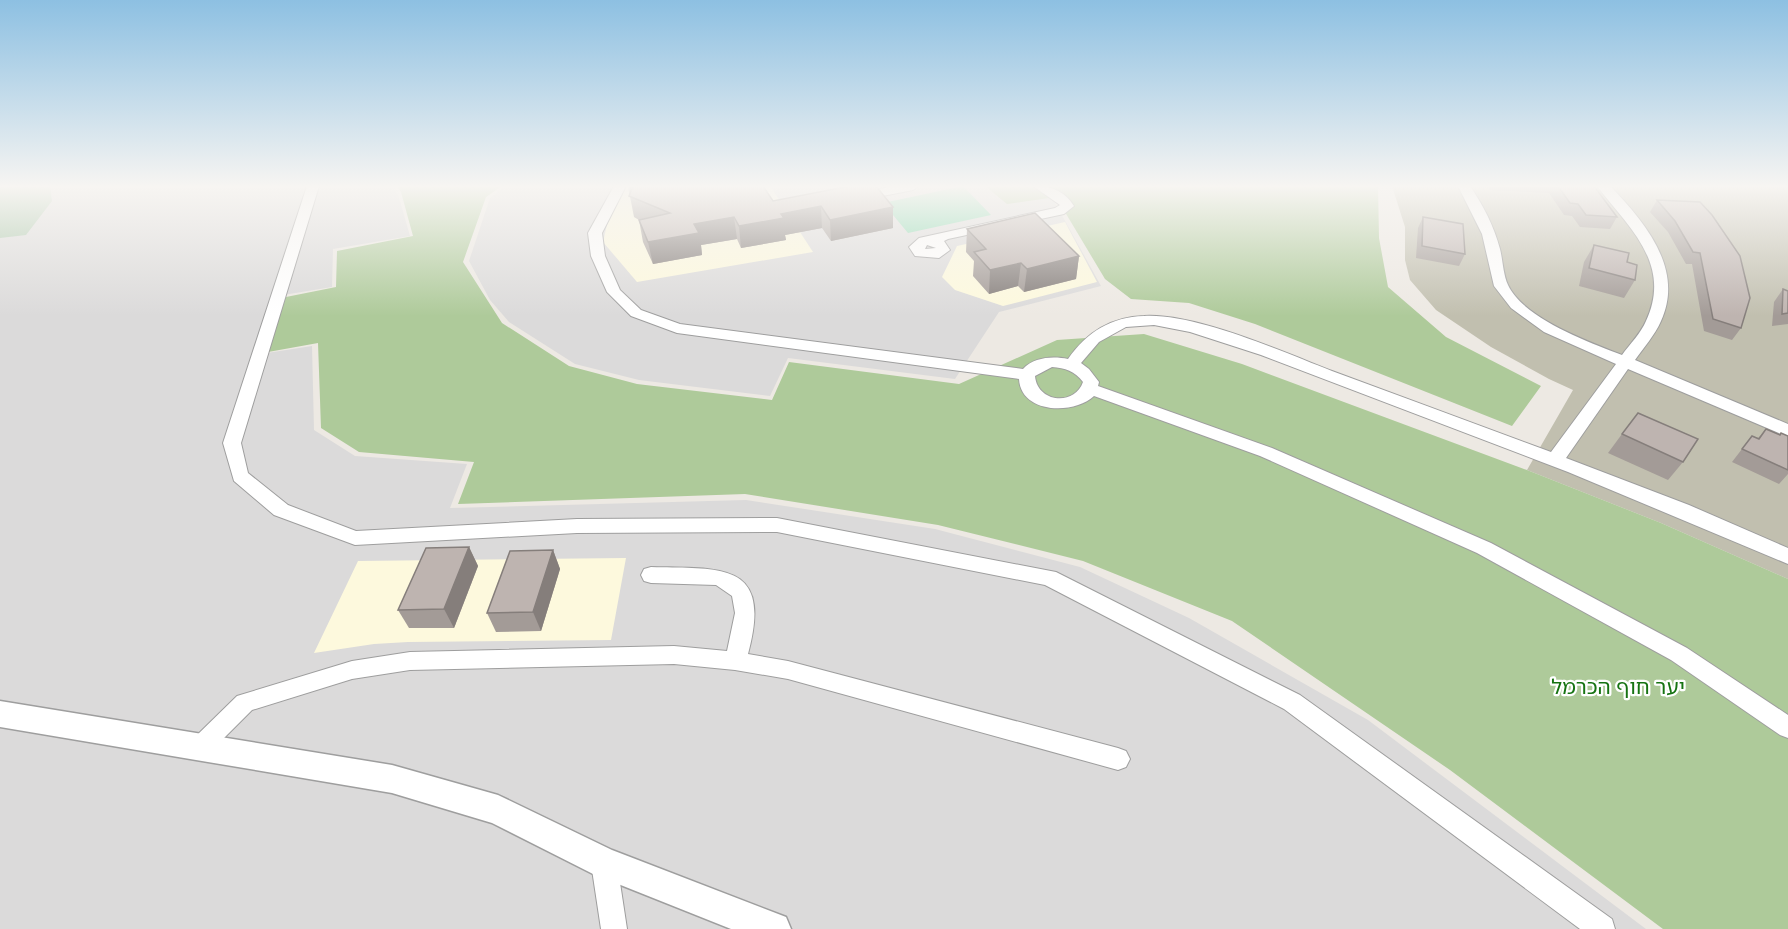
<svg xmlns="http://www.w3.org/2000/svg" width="1788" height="929" viewBox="0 0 1788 929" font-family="'DM Sans','Noto Sans Hebrew',sans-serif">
  <rect width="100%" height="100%" fill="#ede9e3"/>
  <!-- residential -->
  <g fill="#dbdada">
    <path d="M0,186H392L398,194L410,236L333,249L332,287L271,297L254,355L312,346L314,430L355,456L467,464L450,508L746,500L935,529L1080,567L1189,618L1368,720L1646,929H0Z"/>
    <path d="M506,186H1039L1053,199L1101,286L999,312L955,379L788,358L770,396L639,380L575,364L509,322L490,300L469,261L490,198Z"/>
  </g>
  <!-- education -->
  <g fill="#fdf9dd">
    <path d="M627,186H770L813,252L637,282L603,242L610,212Z"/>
    <path d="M1065,222L1097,282L1003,306L955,290L942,277L957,246Z"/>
    <path d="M626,558L611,640L408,642L374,644L314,653L358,561Z"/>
  </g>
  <!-- construction -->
  <path fill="#c1bfaf" d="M1392,186H1788V579L1661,523L1527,470L1573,390L1549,379L1491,347L1436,310L1410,280L1405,260V227Z"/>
  <!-- forest -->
  <g fill="#aeca9a">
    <path d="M397,186H502L486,197L463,262L502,323L569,366L637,384L772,400L789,362L959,384L1057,340L1144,334L1242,364L1527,470L1661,523L1788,579V929H1663L1450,770L1232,621L1083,561L938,525L745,494L458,504L474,462L359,452L321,428L318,343L257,354L276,299L336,287L337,251L413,236L401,192Z"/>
    <path d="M985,186H1378L1379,238L1388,287L1446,337L1541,386L1512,426L1255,324L1189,303L1131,299L1105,279L1056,197L1007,204Z"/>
  </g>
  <!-- cemetery -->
  <path fill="#a6c5a7" d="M0,186H50L52,201L26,235L0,238Z"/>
  <!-- pitch -->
  <path fill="#86d8ae" d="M963,186L991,215L908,233L883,203Z"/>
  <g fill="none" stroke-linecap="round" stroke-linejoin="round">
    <defs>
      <g id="minor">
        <path d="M307,186H319L241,443L248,473L288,505L356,531L577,519L777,518L1056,572L1300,695L1612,919L1615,929H1580L1284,709L1045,585L777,532L577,533L355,545L274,515L234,481L223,443Z"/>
        <path d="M614,186H626L602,233L605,256L620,290L641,310L680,324L1023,369C1034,357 1053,356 1068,359C1087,332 1111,317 1144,316C1195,313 1283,352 1332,371C1405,398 1478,425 1551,452L1616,364L1544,332L1511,308L1494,286L1482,234L1458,186H1470C1483,205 1494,226 1500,249C1503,261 1503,274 1508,285C1524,319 1589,342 1622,355C1630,344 1641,333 1646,321C1673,263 1627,226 1597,186H1610C1644,221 1685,269 1661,321C1655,335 1644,347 1635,360L1788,424V437L1628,369L1566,458L1689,505L1788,548V564L1568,472L1261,355L1190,332L1154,325L1126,327L1099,342L1081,363L1089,369L1099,382L1098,386L1272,448L1491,543L1687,648L1788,715V738L1780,735L1671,660L1477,553L1260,456L1094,396C1074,415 1021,414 1019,379L677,333L631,316L607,292L591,256L588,233ZM1052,367C1065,368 1075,371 1083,382C1074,407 1037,402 1035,376Z"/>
        <path d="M895,186H919L913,190L857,201L851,197L852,194Z"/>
        <path d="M1033,186C1050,186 1064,190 1074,206L1064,214L948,239L944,241L950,250L939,258L915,256L909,247L919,238L1055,208L1060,205ZM927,245L936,248L925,249Z"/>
        <path d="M651,567C722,569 773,561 748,654L788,661L1118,748L1126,751L1130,759L1126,767L1118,770L788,679L735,670L674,664L410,670L352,679L252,710L208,754L200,758L192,754L188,747L192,740L237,696L352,661L410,652L674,646L727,651L735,613L732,596L716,585L651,583L644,581L641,575L644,569Z"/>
        <path d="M604,850L613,854L617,863L627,929H601L591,863L595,854Z"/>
      </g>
      <path id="tertiary" d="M0,701L392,765L498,795L612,850L786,917L791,929H731L593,874L492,823L392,793L0,727Z"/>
    </defs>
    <!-- minor casing -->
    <use href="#minor" stroke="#9e9e9e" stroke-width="2"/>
    <!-- tertiary casing -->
    <use href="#tertiary" stroke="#9e9e9e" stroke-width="3"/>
    <!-- minor -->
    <use href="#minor" fill="#fff" fill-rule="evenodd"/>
    <!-- tertiary -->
    <use href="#tertiary" fill="#fff" fill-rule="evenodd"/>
  </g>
  <!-- wall -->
  <g fill="#a39b97">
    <path d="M628,186H763L773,201L893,207V228L831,241L822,228L785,235L786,240L741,248L737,239L701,245L702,255L653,264L643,242L639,220L634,217Z"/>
    <path d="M1488,186H1594L1617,217L1610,229L1580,227L1572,216L1564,215L1549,193L1490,190Z"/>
    <path d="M1657,200L1700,202L1741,328L1732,340L1704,331L1692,264H1686L1668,232L1650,212Z"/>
    <path d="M1423,217L1465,254L1459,266L1416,258L1418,228Z"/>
    <path d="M967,229L1079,256L1076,279L1024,292L1018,286L989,294L973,276L974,261L966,252Z"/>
    <path d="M1594,245L1627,262L1635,280L1624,298L1579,286L1584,262Z"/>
    <path d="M1783,289L1788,291V324L1772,326L1774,302Z"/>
    <path d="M1766,429L1780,435L1781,433L1788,436V474L1779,484L1732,462L1752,436L1758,438Z"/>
    <path d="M1622,434L1683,462L1668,480L1608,453Z"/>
    <path d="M469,547L478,566L454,628H409L398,610Z"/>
    <path d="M553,550L560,569L541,631L496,632L487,613Z"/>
  </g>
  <!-- shaded-wall -->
  <g fill="#857e7b">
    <path d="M821,206L822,228L785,235L786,240L741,248L739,226L781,214Z"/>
    <path d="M893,207V228L831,241L830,220Z"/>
    <path d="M734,217L737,239L701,245L702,255L653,264L648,242L694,224Z"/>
    <path d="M1079,256L1076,279L1024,292L1027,269Z"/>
    <path d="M1021,263L1018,286L989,294L990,270Z"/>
    <path d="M469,547L478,566L454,628L444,609Z"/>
    <path d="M553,550L560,569L541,631L533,612Z"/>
  </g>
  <!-- building -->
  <g fill="#beb4b0" stroke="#857e7b" stroke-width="1.5">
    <path d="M633,186H763L773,201L850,186H876L893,207L830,220L821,206L781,214L784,218L739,226L734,217L694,224L699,233L648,242L639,220L670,213L629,196Z"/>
    <path d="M1558,186H1594L1617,217L1586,215L1578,204L1570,203Z"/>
    <path d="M1657,200L1700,202L1712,215L1740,256L1750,298L1741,328L1713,319L1700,253L1693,252L1675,221Z"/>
    <path d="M1035,213L1079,256L1027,269L1021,263L990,270L974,252L986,249L967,229Z"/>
    <path d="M1423,217L1463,224L1465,254L1422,246Z"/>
    <path d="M1594,245L1629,253L1627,262L1637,265L1635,280L1589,268Z"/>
    <path d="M1783,289L1788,291V313L1782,314Z"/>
    <path d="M1638,413L1698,439L1683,462L1622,434Z"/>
    <path d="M1766,429L1780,435L1781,433L1788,436V470L1742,449L1752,436L1759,439Z"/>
    <path d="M469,547L444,609L398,610L426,548Z"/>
    <path d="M553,550L533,612L487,613L510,551Z"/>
  </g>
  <!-- sky -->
  <linearGradient id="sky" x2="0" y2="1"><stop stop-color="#8dc0e2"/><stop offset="0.59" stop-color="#f7f5f2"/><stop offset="1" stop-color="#f7f5f2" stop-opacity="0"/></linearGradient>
  <rect width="1788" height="316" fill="url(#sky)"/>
  <g text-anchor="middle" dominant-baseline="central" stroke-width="4.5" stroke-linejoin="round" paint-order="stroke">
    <!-- near-park labels -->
    <g font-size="21" fill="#167312" stroke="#fff">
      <text x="1618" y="687">יער חוף הכרמל</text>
    </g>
  </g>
</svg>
